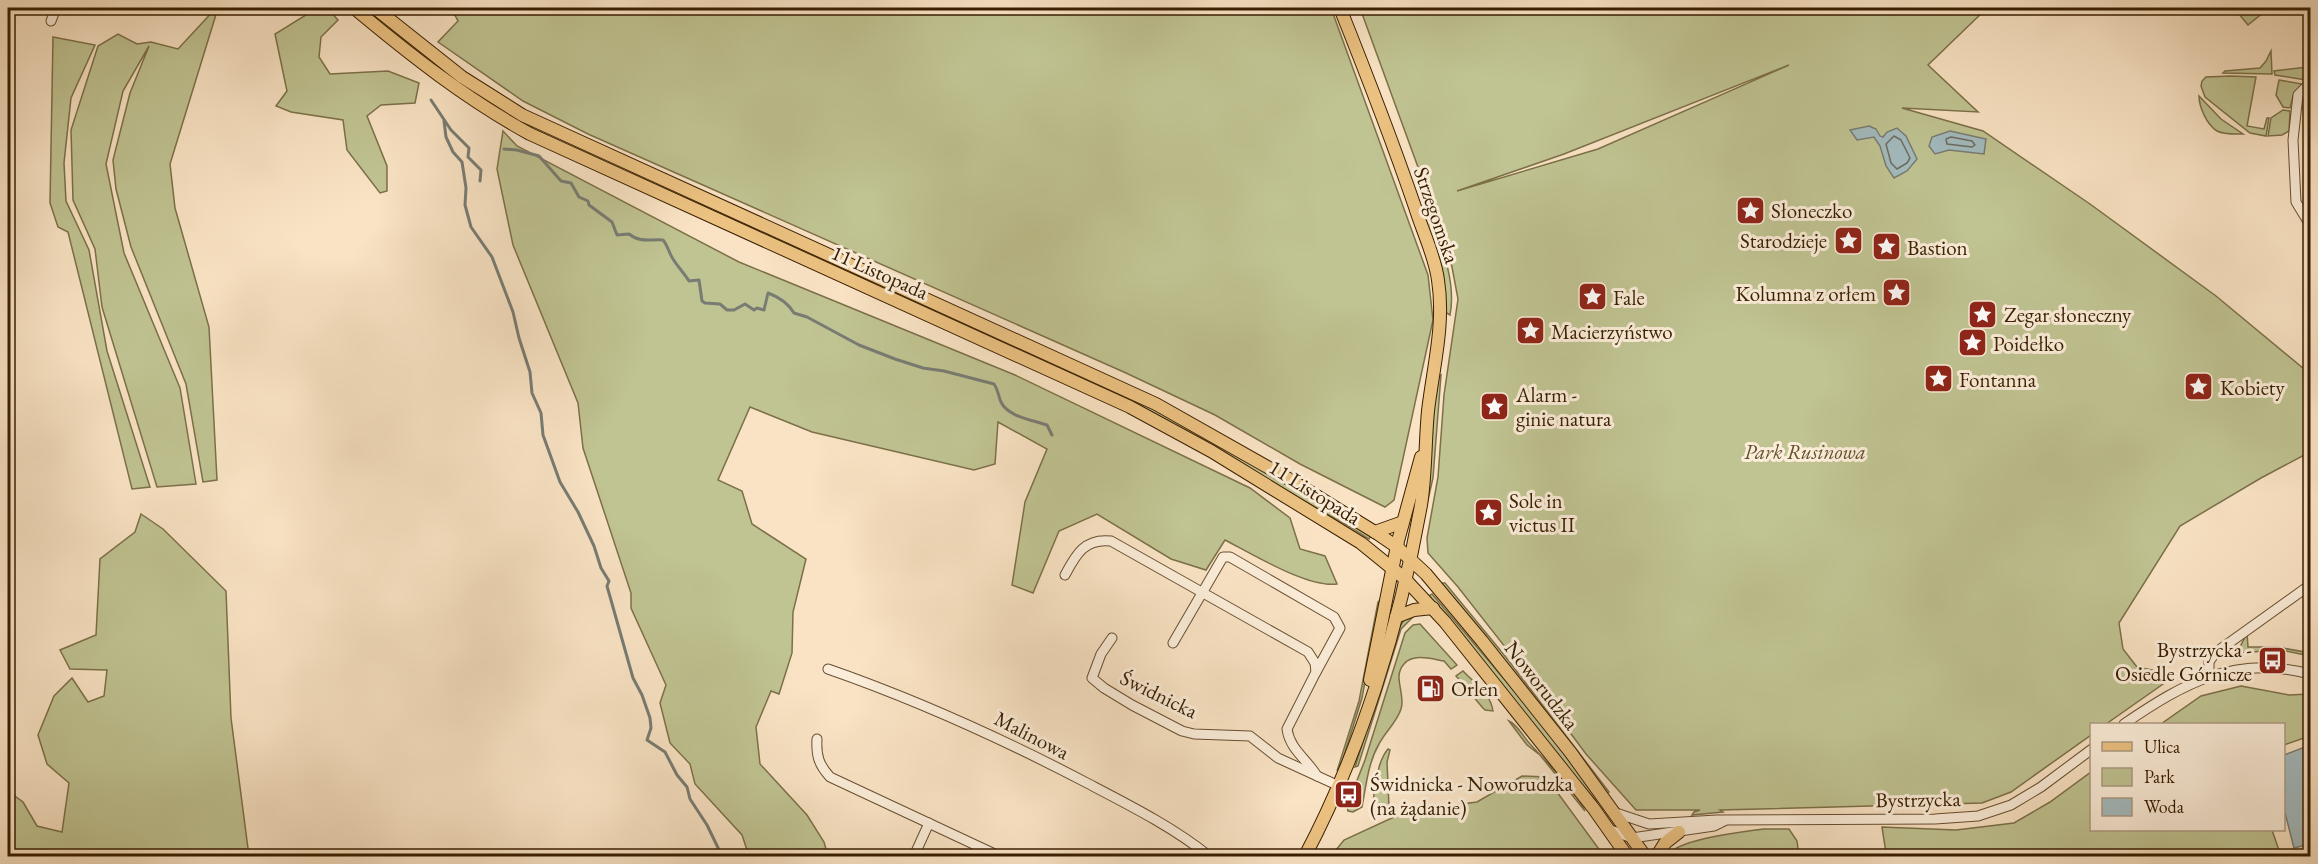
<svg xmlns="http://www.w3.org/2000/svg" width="2318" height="864" viewBox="0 0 2318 864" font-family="'EB Garamond',serif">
  <rect width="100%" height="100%" fill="#f9e3c4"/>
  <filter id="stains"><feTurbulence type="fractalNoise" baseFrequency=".00333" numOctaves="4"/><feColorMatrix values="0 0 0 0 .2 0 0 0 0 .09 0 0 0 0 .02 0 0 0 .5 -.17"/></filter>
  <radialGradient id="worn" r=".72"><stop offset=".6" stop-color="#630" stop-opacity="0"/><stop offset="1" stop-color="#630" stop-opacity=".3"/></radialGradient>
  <!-- green -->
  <g fill="#c0c392" stroke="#7c7049" stroke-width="1.5" fill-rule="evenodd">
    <path d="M216,8H218L170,164L175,208L209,327L217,480L203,482L186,384L131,247L116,189L113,160L130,93L149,46L123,91L106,164L124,253L180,388L196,484L157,487L102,307L95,249L73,200L71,130L98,46L118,34L137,44L151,42L178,49Z"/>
    <path d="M317,8H327L338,20L321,37L319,57L330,74L388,71L419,83L415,103L381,105L367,116L387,166V191L380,193L347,150L343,120L291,112L276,106L287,91L275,34Z"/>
    <path d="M362,8H368L466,86L522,121L1160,412L1251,463L1371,535L1369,539C1345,523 1319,510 1294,495C1238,464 1184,428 1127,399L559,142L494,109L431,64Z"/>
    <path d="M451,8H1331L1428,275L1433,320L1394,500L1385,507L1300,464L1215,415L1126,373L588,134L523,101L438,42L458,21Z"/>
    <path d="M1360,8H1987L1928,65L1978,112L1902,108L1983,131L2090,204L2216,296L2310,374V452L2261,478L2180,526L2119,623L2123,649L2137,667L2176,675L2106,724H2092L2091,735L2011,792L1982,803L1720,810L1723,812L1692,815L1694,812L1700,810H1636L1586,754L1531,680L1458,587L1428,553L1427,538L1438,477L1444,395L1458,299L1452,267L1442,233ZM1789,65L1598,149L1457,191L1564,154Z"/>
    <path d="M2234,8H2269L2248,25Z"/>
    <path d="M53,37L95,45L71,98L64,163L66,201L89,250L107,351L150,487L132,489L68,232L58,227L50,203Z"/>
    <path d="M2271,51L2272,74L2223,73L2225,71L2260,68L2266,61Z"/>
    <path d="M2307,67L2309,78L2306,80L2275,75L2274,71Z"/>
    <path d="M2231,76L2256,77L2247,126L2264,129L2267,118H2269L2266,136L2250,133L2205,97L2201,86L2202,81L2206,77Z"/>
    <path d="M2279,80L2302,84L2293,96L2290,108L2283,107L2276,95Z"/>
    <path d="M2310,90V128H2305V109L2300,107L2304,96Z"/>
    <path d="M2199,96L2221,119L2243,134C2235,134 2225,135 2217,131C2207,125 2199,107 2199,96Z"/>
    <path d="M2283,110L2290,111L2289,131L2282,135L2268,136L2271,118Z"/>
    <path d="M503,131L517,146L739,262L1015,375L1250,488L1290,518L1300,549L1325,556L1337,584C1308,588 1252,554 1225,540L1206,570L1171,559L1097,514L1059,531L1033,593L1012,585L1025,502L1047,449L998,422L995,464L974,470L812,432L750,407L718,480L742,491L752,524L806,559L793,612L792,653L779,694L771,691L756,727L760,764L807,815L824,842L828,856H749L742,835L695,784L690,764L670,743L660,703L666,685L631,608V593L583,448L578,403L513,245L497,169Z"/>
    <path d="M1427,207C1439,241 1457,279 1450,315L1445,312L1423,214Z"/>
    <path d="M1441,375L1433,478L1425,513L1436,378Z"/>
    <path d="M141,514L163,529L226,591L231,718L249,856H8V800L12,794L23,802L37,826L62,832L69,783L47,764L38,735L54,696L72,678L88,702L104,696L107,670L70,669L60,650L96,635L100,559L135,532Z"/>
    <path d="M1442,583H1445L1505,656L1609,792L1607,793L1500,655L1441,584Z"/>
    <path d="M1432,594L1532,712L1599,800L1597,802L1549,746L1429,596Z"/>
    <path d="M1380,600L1362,698L1342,762L1337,771L1359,701L1378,602Z"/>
    <path d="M1412,614V618L1401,629L1358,766L1355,767L1399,628L1404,620Z"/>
    <path d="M1420,624L1457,665L1451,669L1444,661C1432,659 1413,653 1404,664C1392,677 1406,694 1401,709C1397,722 1385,732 1379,744C1368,763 1366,786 1362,807L1353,812L1348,811L1347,806L1365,760L1405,633L1413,625Z"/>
    <path d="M2247,633L2248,647H2277L2310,653V656L2281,650L2237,653Z"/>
    <path d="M1463,671C1475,684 1490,692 1493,711L1485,710L1482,707L1456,676Z"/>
    <path d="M2241,686L2289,695L2310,694V736L2284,745V724H2161L2201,696Z"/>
    <path d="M1509,721C1518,725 1523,737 1531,745C1548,764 1574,788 1585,811L1540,755L1527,745Z"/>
    <path d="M1388,749L1390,750L1387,762L1389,807L1378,806L1373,801C1376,784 1377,762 1388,749Z"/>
    <path d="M2091,772L2092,830H2272L2281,856H1888L1886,853L1882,827L1956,830L2014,823L2050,802Z"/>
    <path d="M1522,776L1546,777L1604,856H1331L1344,840L1407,811L1477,802Z"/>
    <path d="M1763,829H1789L1797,841L1799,856H1777L1768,851L1756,856H1687L1690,848L1684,856H1667C1677,839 1742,832 1763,829Z"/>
  </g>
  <!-- water -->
  <g fill="#a3bbbf" stroke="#787c73" stroke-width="1.5">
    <path d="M1869,126L1876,129L1880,136L1883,137L1887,132L1897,128L1906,136L1917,159L1907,171L1894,178L1886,166L1880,146L1874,137L1857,140L1850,130Z"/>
    <path d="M1950,131L1986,139L1984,154L1949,150L1935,154L1929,146L1932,137Z"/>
    <path d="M2310,745V844L2294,848L2284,809V755Z"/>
  </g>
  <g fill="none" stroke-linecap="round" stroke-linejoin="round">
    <!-- shore -->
    <g stroke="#6e6c60" stroke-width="1.5">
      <path d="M1894,136L1901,140L1910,158L1907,163L1897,169L1891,163L1886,144Z"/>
      <path d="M1951,137L1972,141L1975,145L1972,147L1947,144L1946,139Z"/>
    </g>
    <!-- stream -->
    <g stroke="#787c73" stroke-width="3">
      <path d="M431,100L451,130L469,148L468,157L481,170L480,181"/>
      <path d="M444,121L446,137L453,152L462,162L466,188L465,205L471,227L492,257L513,312L519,338L530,372L532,393L541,413L543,435L560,482L578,512L594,546L601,568L609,581L607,586L633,678L642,695L650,718L651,728L647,740L665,752L677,775L687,787L690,799L707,825L722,856"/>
      <path d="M504,149L517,150L539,156L561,181L571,183L579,197L588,201L589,205L612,222L617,235L629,234C640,243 650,239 663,240C668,246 669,253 673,259C678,267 684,273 689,281L699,280L702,301L705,303L720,304L727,310H734L745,304L754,310L757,308L764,310L768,293C779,297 788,303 794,313L807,317L859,345L895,359L923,368L944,371L994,384C999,391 998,396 1001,402C1008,417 1033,420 1047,425L1052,435"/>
    </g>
    <defs>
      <g id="minor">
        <path d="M51,21L56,8"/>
        <path d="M2310,83L2298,95L2293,140L2296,202L2310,225"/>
        <path d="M1065,575C1076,554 1085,538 1111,541L1308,652L1315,663L1316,672L1287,729C1290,750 1307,759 1317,776"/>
        <path d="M1112,638L1101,654L1092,678L1104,688L1132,705L1182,731L1194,734L1250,736L1278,758L1339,786"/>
        <path d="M1173,643L1223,557H1230L1334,617L1340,628L1316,672"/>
        <path d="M828,669C920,701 1001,738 1087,783C1129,805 1173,827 1209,856"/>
        <path d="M2209,677V662L2215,653L2310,585"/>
        <path d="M2124,724C2184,683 2235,654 2310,674"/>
        <path d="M817,739C816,756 819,765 830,777L999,856"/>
        <path d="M1616,813L1649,824L1717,820L1935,819L1978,816L2011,805L2041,787L2092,749"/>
        <path d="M1608,829L1632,838L1714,826L1724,821"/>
        <path d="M914,856L929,823"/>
      </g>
      <g id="major">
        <path d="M354,8C409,54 466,99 530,134L1130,407L1211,451L1361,543L1404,578L1445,622L1594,809L1627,856"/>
        <path d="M375,8L462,77L522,115L1156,404L1294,482L1378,534L1397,547L1426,574L1482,641L1571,753L1645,856"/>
        <path d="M1375,532L1403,522"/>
        <path d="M1396,617L1414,610L1433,608"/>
        <path d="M1370,680L1398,541L1421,457"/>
        <path d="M1305,856C1361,750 1400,624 1421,505C1426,474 1425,442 1428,411C1433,368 1445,324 1438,280C1435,256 1422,230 1415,207C1392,140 1366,73 1340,8"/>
        <path d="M1657,856L1665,843L1679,832"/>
      </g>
    </defs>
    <!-- minor casing -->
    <use href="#minor" stroke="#684f31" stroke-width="11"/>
    <!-- major casing -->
    <use href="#major" stroke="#381e00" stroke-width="14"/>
    <!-- minor -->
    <use href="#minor" stroke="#fbedd9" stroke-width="9"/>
    <!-- major -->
    <use href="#major" stroke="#ecc282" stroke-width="12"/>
  </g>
  <!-- icons -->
  <defs>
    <symbol id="sight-square" viewBox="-11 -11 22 22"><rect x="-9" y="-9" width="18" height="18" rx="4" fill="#8f2418" stroke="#fbedd9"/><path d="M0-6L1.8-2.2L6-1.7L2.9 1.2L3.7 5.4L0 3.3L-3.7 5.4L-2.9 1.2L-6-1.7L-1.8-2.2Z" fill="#fff"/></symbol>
    <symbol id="bus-square" viewBox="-11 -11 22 22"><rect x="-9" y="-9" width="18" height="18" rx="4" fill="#8f2418" stroke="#fbedd9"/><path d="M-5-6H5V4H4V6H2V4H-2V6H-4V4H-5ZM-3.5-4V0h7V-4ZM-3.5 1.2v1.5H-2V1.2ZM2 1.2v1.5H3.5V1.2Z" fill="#fff"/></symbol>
    <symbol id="fuel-square" viewBox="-11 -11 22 22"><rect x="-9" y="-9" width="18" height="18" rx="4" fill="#8f2418" stroke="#fbedd9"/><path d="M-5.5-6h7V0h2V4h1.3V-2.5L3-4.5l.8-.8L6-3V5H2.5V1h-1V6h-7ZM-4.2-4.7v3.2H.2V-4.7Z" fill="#fff"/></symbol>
  </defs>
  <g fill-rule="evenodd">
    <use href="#sight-square" x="1734" y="194" width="33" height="33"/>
    <use href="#sight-square" x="1832" y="224" width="33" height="33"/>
    <use href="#sight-square" x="1870" y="230" width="33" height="33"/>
    <use href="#sight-square" x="1880" y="276" width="33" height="33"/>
    <use href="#sight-square" x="1576" y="280" width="33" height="33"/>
    <use href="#sight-square" x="1966" y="298" width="33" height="33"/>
    <use href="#sight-square" x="1514" y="314" width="33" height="33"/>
    <use href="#sight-square" x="1956" y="326" width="33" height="33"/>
    <use href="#sight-square" x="1922" y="362" width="33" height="33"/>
    <use href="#sight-square" x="2182" y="370" width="33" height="33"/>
    <use href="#sight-square" x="1478" y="390" width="33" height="33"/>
    <use href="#sight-square" x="1472" y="496" width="33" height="33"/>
    <use href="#bus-square" x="2256" y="644" width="33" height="33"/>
    <use href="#fuel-square" x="1414" y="672" width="33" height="33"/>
    <use href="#bus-square" x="1332" y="778" width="33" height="33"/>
  </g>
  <g text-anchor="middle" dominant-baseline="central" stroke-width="6" stroke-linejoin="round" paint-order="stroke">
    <!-- poi labels -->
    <g font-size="21" fill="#381e00" stroke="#fbedd9" text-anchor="start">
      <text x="1771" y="210">Słoneczko</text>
      <text x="1827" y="240" text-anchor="end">Starodzieje</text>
      <text x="1907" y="247">Bastion</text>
      <text x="1876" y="293" text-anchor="end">Kolumna z orłem</text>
      <text x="1613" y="297">Fale</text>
      <text x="2004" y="314">Zegar słoneczny</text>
      <text x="1551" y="331">Macierzyństwo</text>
      <text x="1993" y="343">Poidełko</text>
      <text x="1959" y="379">Fontanna</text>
      <text x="2220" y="387">Kobiety</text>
      <text x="1516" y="394">Alarm -<tspan x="1516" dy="24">ginie natura</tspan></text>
      <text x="1509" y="500">Sole in<tspan x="1509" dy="24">victus II</tspan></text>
      <text x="2252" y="649" text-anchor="end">Bystrzycka -<tspan x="2252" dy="24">Osiedle Górnicze</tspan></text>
      <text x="1451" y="688">Orlen</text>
      <text x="1370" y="783">Świdnicka - Noworudzka<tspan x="1370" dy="24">(na żądanie)</tspan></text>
    </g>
    <!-- street labels -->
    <g font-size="21" fill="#381e00" stroke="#fbedd9">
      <text transform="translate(1437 215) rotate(71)">Strzegomska</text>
      <text transform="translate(880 272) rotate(24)">11 Listopada</text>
      <text transform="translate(1315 492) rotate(32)">11 Listopada</text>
      <text transform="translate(1542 685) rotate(52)">Noworudzka</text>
      <text transform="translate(1159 694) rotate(26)">Świdnicka</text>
      <text transform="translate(1032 735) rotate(27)">Malinowa</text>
      <text transform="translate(1918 799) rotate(-1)">Bystrzycka</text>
    </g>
    <!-- park labels -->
    <g font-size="21" font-style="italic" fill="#61502c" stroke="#fbedd9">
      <text x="1805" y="451">Park Rusinowa</text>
    </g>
  </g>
  <!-- margin -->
  <rect width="2318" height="864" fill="none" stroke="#f9e3c4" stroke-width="30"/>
  <rect x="9" y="9" width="2300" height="846" fill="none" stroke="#381e00" stroke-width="3"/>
  <rect x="15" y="15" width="2288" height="834" fill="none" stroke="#381e00" stroke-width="1.5"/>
  <!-- legend -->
  <rect x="2090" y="723" width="195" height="108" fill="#fbedd9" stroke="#ad9a82" stroke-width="1.5"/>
  <rect x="2102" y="742" width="30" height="9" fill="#ecc282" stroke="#ad9a82" stroke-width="1.5"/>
  <text x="2144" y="753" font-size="18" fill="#381e00">Ulica</text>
  <rect x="2102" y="768" width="30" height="18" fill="#c0c392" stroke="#ad9a82" stroke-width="1.5"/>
  <text x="2144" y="783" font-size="18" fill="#381e00">Park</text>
  <rect x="2102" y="798" width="30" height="18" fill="#a3bbbf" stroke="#ad9a82" stroke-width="1.5"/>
  <text x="2144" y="813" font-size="18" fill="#381e00">Woda</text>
  <rect width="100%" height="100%" filter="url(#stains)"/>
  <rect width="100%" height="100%" fill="url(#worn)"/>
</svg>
